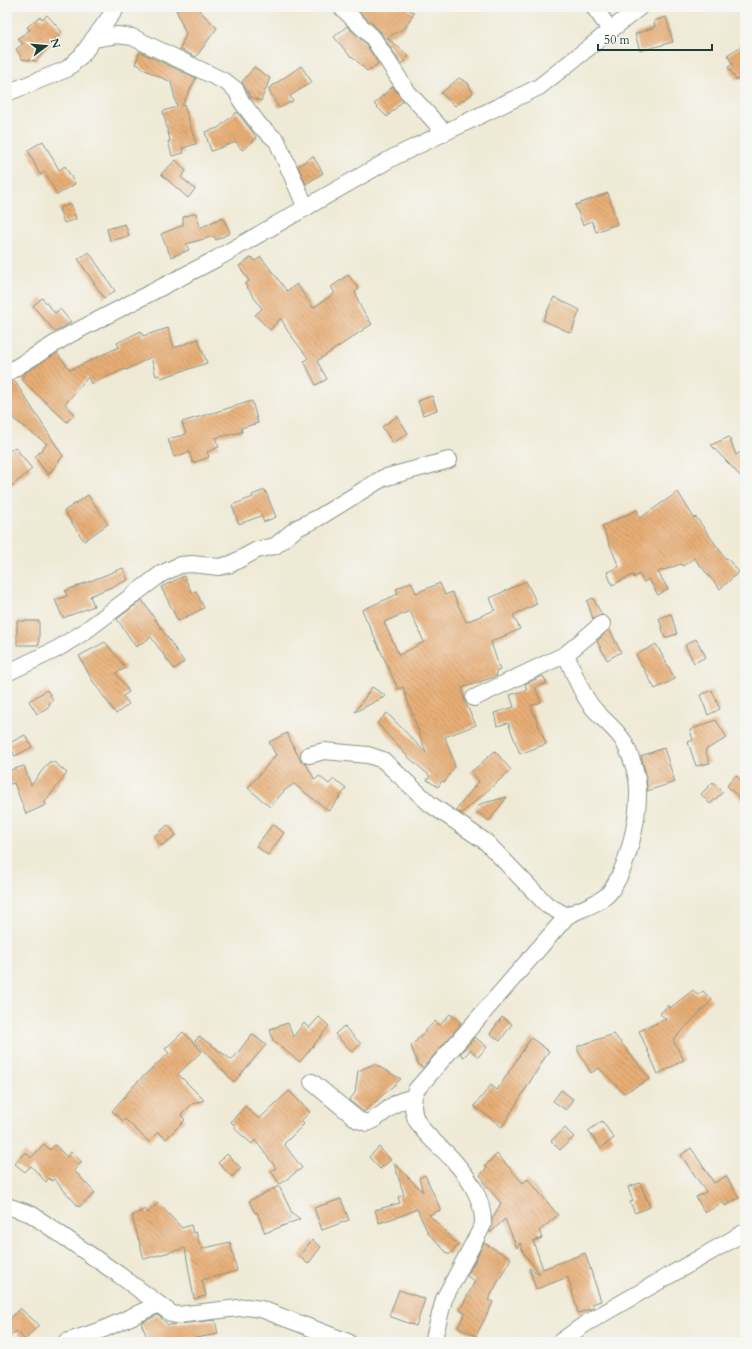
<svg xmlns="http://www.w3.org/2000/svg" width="752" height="1349" viewBox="0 0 752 1349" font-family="Cardo,serif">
  <defs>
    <pattern id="building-back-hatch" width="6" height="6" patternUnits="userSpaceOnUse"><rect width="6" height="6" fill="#e8ae76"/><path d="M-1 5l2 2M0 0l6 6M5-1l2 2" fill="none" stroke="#bb8f62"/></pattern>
  </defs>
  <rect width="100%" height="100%" fill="#f6f6f2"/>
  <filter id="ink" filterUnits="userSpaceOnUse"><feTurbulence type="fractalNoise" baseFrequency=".025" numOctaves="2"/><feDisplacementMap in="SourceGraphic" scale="8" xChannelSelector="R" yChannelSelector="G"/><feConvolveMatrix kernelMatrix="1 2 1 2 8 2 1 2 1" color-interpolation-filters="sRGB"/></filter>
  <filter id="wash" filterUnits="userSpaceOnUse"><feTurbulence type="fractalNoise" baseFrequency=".012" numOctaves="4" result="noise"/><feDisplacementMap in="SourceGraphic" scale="16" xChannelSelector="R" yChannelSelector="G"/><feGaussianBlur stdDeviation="0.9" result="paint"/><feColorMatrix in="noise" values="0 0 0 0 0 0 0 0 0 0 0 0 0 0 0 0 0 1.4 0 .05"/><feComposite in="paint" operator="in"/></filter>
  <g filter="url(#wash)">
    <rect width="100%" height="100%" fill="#efead6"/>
    <g id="blocks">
      <!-- building -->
      <g fill="url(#building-back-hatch)" fill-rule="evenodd">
        <path d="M175,7H196L217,28L196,57L180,49L186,34Z"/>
        <path d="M355,7H406L414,13L405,28L387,38L409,56L401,64L380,31Z"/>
        <path d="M47,15L62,32L36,61L22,59L16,49L23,44L18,38L30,30L27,27L39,17L43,19Z"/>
        <path d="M666,17L673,42L640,51L635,34L655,27L654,21Z"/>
        <path d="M347,26L366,44L378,63L372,69L371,68L367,71L352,56L351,57L334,37Z"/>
        <path d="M745,44V84L741,77L736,80L728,67L733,64L727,55Z"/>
        <path d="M140,52L196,78L182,106L184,105L196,144L182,148L184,153L172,156L168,141H170L163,111L177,107L171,82L141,68V66L135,64Z"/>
        <path d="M301,66L312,82L290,96L293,101L279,108L268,89Z"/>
        <path d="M254,67L270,78L261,101L251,97L242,82Z"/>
        <path d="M459,78L468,83L473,93L455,106L441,93Z"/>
        <path d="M393,86L403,101L387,117L374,104Z"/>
        <path d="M237,112L257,138L242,150L236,142L211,151L205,132L218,128Z"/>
        <path d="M43,141L59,170L65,166L75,184L57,195L45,172L40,175L28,150Z"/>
        <path d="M313,156L323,173L306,184L298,166Z"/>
        <path d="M176,160L186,171L181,177L195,189L188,198L161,174Z"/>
        <path d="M608,193L617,224L596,232L592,221L583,225L575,205Z"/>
        <path d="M71,204L76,219L64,223L59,208Z"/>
        <path d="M196,213L200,228L223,217L230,233L216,240L214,236L186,244L189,250L171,257L161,234L183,225V217Z"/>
        <path d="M125,224L129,236L110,241L107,229Z"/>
        <path d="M89,252L115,291L104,298L78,259Z"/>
        <path d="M252,257L255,261L261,257L287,291L297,284L313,308L335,293L331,287L348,275L359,289L355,292L361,308L372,324L317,361L327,379L316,385L304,361L308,358L287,330L281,318L270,330L255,315L262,309L245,284L249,281L239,266Z"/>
        <path d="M554,297L580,310L571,333L543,320Z"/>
        <path d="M42,298L55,313L60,309L71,322L55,332L33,306Z"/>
        <path d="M168,328L174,348L198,339L207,363L161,378L160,375L156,376L151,357L126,370L125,369L91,384L88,377L65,404L75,414L67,422L21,379L26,372L57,353L70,370L119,347L117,343L141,331L143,336Z"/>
        <path d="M14,380L63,456L48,475L35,457L47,444L7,414V382Z"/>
        <path d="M432,396L437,410L423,415L418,401Z"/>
        <path d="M252,401L258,423L241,428L242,432L215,438L219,447L207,452L209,457L193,463L189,452L174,457L168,439L186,434L182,422Z"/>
        <path d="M397,416L408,433L393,443L382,427Z"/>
        <path d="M729,437L736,455L745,450V481L711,445Z"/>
        <path d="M15,447L32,469L7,490V453Z"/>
        <path d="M265,490L276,517L264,522L261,516L239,524L232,505L253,497L252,495Z"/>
        <path d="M678,492L694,518L696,517L726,559L727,558L739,572L720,589L694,558L683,566L681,564L658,572L668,589L658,595L649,579L644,582L639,574L634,578L633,575L612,585L607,572L619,567L602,526L637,510L640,518Z"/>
        <path d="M88,495L108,524L84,541L64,511Z"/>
        <path d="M123,568L128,580L90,596L94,606L63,618L55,600L67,596L65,591Z"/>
        <path d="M184,576L192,593L196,591L204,608L178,621L161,587Z"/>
        <path d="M526,581L537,604L513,615L520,629L491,642L500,670L496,672L497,676L462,688L465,702L476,725L445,737L455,766L445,782L442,781L438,787L427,780L430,776L408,757L377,723L387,713L426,753L403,687L398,689L362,610L398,594L396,589L411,582L416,593L440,583L445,595L452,592L466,622L495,610L490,598ZM410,611L424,642L399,655L384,622Z"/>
        <path d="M593,598L602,615L593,619L587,601Z"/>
        <path d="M142,600L184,662L174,669L151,637L136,647L117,619Z"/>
        <path d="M671,614L677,634L665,638L659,618Z"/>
        <rect x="17" y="621" width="22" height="24"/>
        <path d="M609,629L621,652L607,660L597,641Z"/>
        <path d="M696,639L706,657L694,663L685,645Z"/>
        <path d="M105,642L126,668L116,673L129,692L123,696L129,704L116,714L92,680L79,656Z"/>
        <path d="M656,644L675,679L655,689L636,655Z"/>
        <path d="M543,676L547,683L535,687L541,702L531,706L546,744L520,754L508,723L497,726L494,713L514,707L510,695L527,690L525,684Z"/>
        <path d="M372,687L386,696L355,712Z"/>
        <path d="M47,690L53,700L49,703L50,706L37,714L29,701Z"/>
        <path d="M712,690L720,709L708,715L700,695Z"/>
        <path d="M716,720L727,738L705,750L710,763L696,766L688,742L693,740L690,730Z"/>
        <path d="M287,733L301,762L306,764L315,780L319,776L329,784L334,779L346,789L329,811L294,784L285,790L270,807L248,788L276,755L269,742Z"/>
        <path d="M25,735L32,747L15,756L8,744Z"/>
        <path d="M664,748L675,782L647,791L646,774L641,756Z"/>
        <path d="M495,751L511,770L461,814L456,810L479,781L471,772Z"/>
        <path d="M49,762H54L67,773L45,802L46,805L26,814L14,783L7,785V771L24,766L31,785Z"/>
        <path d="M736,775L745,784V803L727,786Z"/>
        <path d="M713,782L723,792L710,804L701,794Z"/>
        <path d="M507,797L489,821L475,811L480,804Z"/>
        <path d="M273,824L284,833L268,855L256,846Z"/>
        <path d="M168,825L176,835L161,846L154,836Z"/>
        <path d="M693,990L698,995L703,991L712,1000L673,1040L684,1060L658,1074L639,1031L666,1019L660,1014L668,1005L670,1008Z"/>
        <path d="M450,1014L460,1022V1025L423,1068L418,1064L411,1046L435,1021L440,1025Z"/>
        <path d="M319,1017L329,1026L300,1062L273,1041L270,1029L288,1023L293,1037L304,1023L309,1028Z"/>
        <path d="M502,1017L512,1024L500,1041L490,1034Z"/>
        <path d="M344,1026L361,1044L352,1052L335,1034Z"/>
        <path d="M183,1032L202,1051L178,1074L204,1100L192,1104L181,1115L185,1120L166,1139L158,1132L149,1142L125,1119L123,1121L112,1111L138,1081L169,1053L165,1049Z"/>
        <path d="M252,1034L266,1045L234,1082L195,1041L199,1036L232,1060Z"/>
        <path d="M614,1034L650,1079L624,1093L599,1068L591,1073L578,1051V1046Z"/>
        <path d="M475,1037L487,1047L478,1057L470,1050L464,1057L460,1054Z"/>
        <path d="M531,1038L549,1051L502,1127L474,1106L491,1085L497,1090Z"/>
        <path d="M374,1064L401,1079L364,1112L349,1100L355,1093L358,1071Z"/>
        <path d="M561,1090L573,1099L566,1110L553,1101Z"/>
        <path d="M289,1091L310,1112L301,1121L304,1124L284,1144L302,1168L280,1184L271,1171L276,1168L255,1140L252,1144L235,1129L236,1127L231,1122L245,1106L259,1119Z"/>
        <path d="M602,1121L614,1138L601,1148L588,1131Z"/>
        <path d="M565,1128L574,1137L560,1150L551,1141Z"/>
        <path d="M44,1144L50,1150L55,1145L67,1157L71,1152L82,1162L74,1170L95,1193L79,1207L54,1179L52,1181L49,1178L46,1182L31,1166L25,1172L15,1164L25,1152L31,1158Z"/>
        <path d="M379,1147L391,1160L380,1169L369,1157Z"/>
        <path d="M691,1148L714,1183L726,1176L739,1198L725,1206L723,1202L705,1213L696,1197L706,1192L681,1155Z"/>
        <path d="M227,1154L241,1168L232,1177L218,1163Z"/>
        <path d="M497,1154L523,1183L528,1179L558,1215L539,1231L542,1238L533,1241L543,1269L585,1253L601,1301L592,1304L594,1308L578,1313L568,1277L536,1289L529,1268L540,1274L524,1254L520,1243L517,1248L505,1219L490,1233L492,1219L501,1203L483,1182L484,1180L480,1175L487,1168L485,1166Z"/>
        <path d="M394,1163L423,1192L419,1178L425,1175L441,1210L429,1215L458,1245L449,1255L428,1233L417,1209L403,1215L379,1223L375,1210L400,1203L398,1197L404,1195Z"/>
        <path d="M640,1183L650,1207L635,1213L630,1202L633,1201L628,1187Z"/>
        <path d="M279,1186L292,1213L300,1219L265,1233L257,1212L255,1213L249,1201Z"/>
        <path d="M341,1199L349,1220L322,1230L314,1208Z"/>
        <path d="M158,1203L182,1228L191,1225L193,1233L196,1232L201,1249L230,1242L237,1271L202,1280L206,1296L194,1299L185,1248L144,1259L132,1216L145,1209L148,1213Z"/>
        <path d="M312,1240L321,1247L308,1264L299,1256Z"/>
        <path d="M484,1243L511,1258L488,1300L493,1302L476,1336L458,1327L465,1313L460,1310L475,1281L467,1276Z"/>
        <path d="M399,1290L425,1299L416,1326L389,1316Z"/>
        <path d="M20,1308L39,1325L25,1340L16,1331L7,1340V1322Z"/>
        <path d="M158,1315L168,1325L215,1320L218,1334L190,1339L191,1342H149L141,1323Z"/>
      </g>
    </g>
  </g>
  <g filter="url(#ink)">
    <use href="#blocks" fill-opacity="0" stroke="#879485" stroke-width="1"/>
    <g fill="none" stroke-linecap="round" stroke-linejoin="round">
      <defs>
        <g id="minor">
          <path d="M341,7L373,38L407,91L444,132"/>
          <path d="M594,7L611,31"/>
          <path d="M93,39L117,35L132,37L226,82L236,90L241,101L260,126L277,141L306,208"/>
          <path d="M7,93L67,69L82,55L117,7"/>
          <path d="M7,373L69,335L216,259L394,157L539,87L640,7"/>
          <path d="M7,673L57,649L84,632L161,574L180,565L192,564L219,567L231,564L257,550L275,546L297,528L318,518L383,478L449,460"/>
          <path d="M474,698L566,654L602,624"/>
          <path d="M309,755L324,751L368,755L383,760L430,804L486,842L547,905L567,916"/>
          <path d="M312,1082L358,1120L367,1123C386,1116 389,1101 413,1098"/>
          <path d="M7,1206L31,1214L118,1274L172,1314L178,1315L247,1307L261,1309L348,1342"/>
          <path d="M66,1342L104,1329L157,1305"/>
          <path d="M433,1342L444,1299L483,1225C484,1200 470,1179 453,1160C434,1139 403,1123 416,1090L567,916C579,909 600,904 609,893C628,869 639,818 638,788C637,772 631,756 624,742C616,728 599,717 590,704C579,689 573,671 566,654"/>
          <path d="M560,1342L585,1324L745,1232"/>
        </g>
      </defs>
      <!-- minor casing -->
      <use href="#minor" stroke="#879485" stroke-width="18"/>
      <!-- minor -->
      <use href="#minor" stroke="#fff" stroke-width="16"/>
    </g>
  </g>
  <!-- margin -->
  <rect width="752" height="1349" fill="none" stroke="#f6f6f2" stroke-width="24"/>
  <!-- north arrow -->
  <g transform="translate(46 46) rotate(74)" stroke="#f6f6f2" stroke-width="3" paint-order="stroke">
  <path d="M0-3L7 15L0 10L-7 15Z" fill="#1f3d34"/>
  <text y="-6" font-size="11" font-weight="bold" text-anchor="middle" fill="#1f3d34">N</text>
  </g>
  <!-- scale -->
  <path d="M598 44v6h114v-6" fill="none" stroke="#1f3d34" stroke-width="2"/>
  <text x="604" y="44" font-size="12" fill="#1f3d34" stroke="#f6f6f2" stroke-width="3" paint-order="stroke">50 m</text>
</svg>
